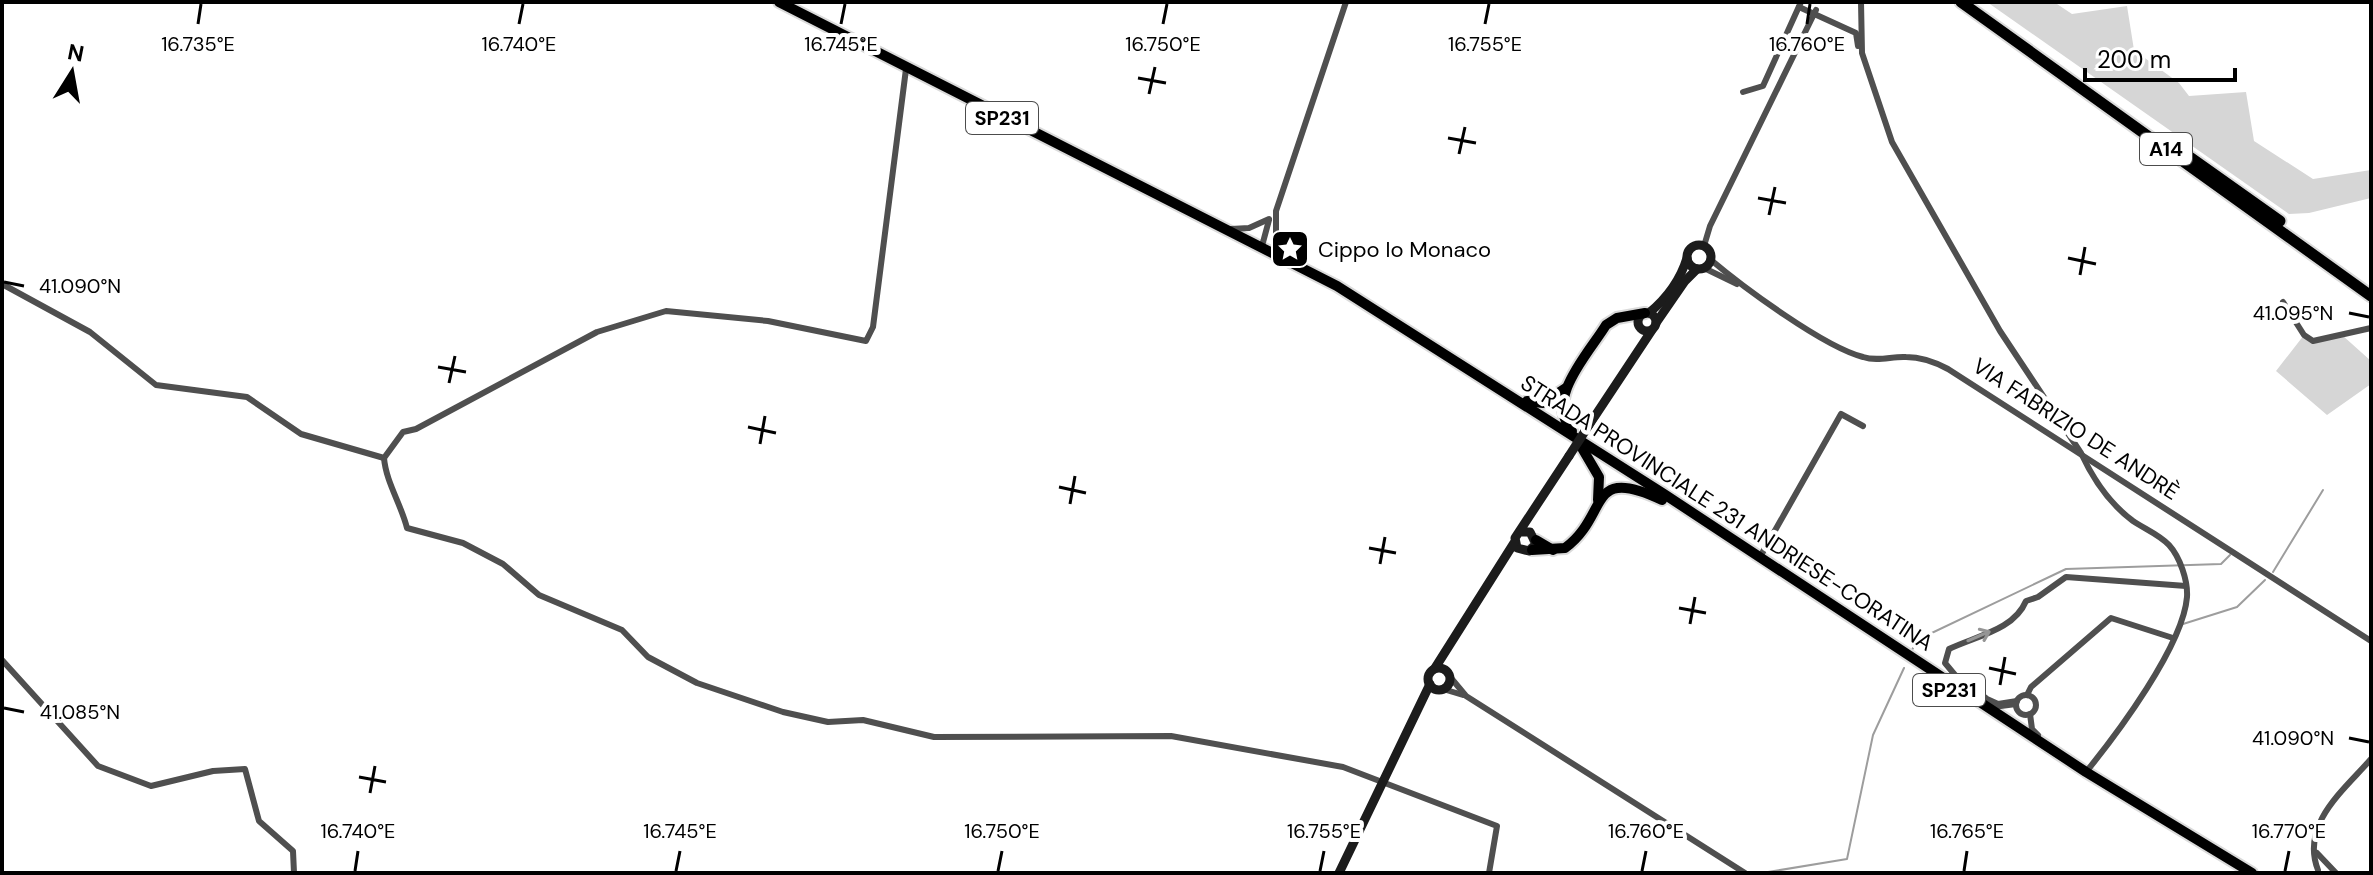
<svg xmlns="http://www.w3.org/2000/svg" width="2373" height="875" viewBox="0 0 2373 875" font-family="'DM Sans',sans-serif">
  <rect width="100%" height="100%" fill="#fff"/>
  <!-- green -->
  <g fill="#d6d6d6">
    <path d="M1987,2H2054L2072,14L2127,6L2134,50L2179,83L2189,96L2246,92L2254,141L2313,179L2371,170V198L2309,213L2289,214Z"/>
    <path d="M2304,335L2309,340L2342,335L2371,361V384L2327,415L2276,371Z"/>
  </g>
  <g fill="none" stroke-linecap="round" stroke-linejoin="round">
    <!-- stream -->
    <g stroke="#9d9d9d" stroke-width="2">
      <path d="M2273,572L2323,490"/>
      <path d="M2183,624L2237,607L2265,580"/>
      <path d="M1912,650L1917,640L2066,569L2221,564L2230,555"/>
      <path d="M1762,873L1847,859L1873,735L1904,668"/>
    </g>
    <defs>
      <g id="primary">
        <path d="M779,2L1337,286L1664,494L2086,772L2252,873"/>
        <path d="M1527,401L1543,403L1566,388"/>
        <path d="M1572,431C1544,399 1589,353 1606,325L1617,318L1645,313"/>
        <path d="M1582,448L1599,477L1598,500"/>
        <path d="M1536,540L1553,550"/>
        <path d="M1532,550L1565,548C1610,515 1586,464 1662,500"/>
      </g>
      <g id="motorway">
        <path d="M1961,2L2371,296"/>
        <path d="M2170,143L2280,221"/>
      </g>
    </defs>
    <!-- primary casing -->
    <use href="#primary" stroke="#dbdbdb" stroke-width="14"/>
    <!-- motorway casing -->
    <use href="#motorway" stroke="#dbdbdb" stroke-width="15"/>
    <!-- minor -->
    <g stroke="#4f4f4f" stroke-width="6">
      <path d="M1861,2L1862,53L1892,142L2000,331L2081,453C2093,479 2110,504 2133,521C2145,529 2160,535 2169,545C2180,557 2188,581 2187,597C2183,646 2117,734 2086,772"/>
      <path d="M1799,7L1856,33L1858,46"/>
      <path d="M1743,92L1763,86L1801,2"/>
      <path d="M1231,229L1249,228L1269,219"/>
      <path d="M1262,246L1269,220"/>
      <path d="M1704,246L1710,226L1813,16"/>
      <path d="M1286,257L1276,233V211L1346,2"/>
      <path d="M1711,260C1743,287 1824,347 1863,357C1878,362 1892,356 1906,357C1921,357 1935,362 1948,369L2371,641"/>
      <path d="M1704,268L1737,284"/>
      <path d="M2,284L90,332L156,385L247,397L301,434L384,458L403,432L416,429L597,332L666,311L768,321L866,341L873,327L906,69"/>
      <path d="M2283,302L2304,335L2313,341L2371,328"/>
      <path d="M384,458C386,482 401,504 407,528L463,543L503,564L539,595L622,630L648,657L697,683L783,712L828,722L863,720L934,737L1171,736L1343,767L1497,826L1489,873"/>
      <path d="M1760,557L1841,414L1863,426"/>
      <path d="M2,660L98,766L151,786L213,771L245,769L259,821L293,851L294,873"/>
      <path d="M1451,678L1466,696L1745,873"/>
      <path d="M1443,689L1463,695"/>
      <path d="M2027,695L2031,687L2111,618L2173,638"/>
      <circle cx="2026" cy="705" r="10"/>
      <path d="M2017,701L1998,704L1987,699L1955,675L1945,663L1949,649C1976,636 2014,630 2026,601L2038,597L2066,577L2186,586"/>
      <path d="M1993,707L2016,704"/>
      <path d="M2030,714L2032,729L2038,735"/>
      <path d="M2317,853L2336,873"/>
      <path d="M2318,870C2300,824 2344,790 2371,759"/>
    </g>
    <!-- secondary -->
    <g stroke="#1c1c1c" stroke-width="9">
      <circle cx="1699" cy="257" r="12"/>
      <circle cx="1647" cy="322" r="9"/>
      <path d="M1649,313C1667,298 1680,281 1687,258"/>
      <path d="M1656,323L1685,281L1697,269"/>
      <path d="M1589,425L1652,330"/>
      <path d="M1520,532H1530L1536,544L1529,551L1517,548L1515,538L1569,456"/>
      <circle cx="1439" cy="679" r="11"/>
      <path d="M1435,668L1514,543"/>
      <path d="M1339,873L1430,684"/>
    </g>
    <!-- primary -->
    <use href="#primary" stroke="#000" stroke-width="10"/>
    <!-- motorway -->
    <use href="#motorway" stroke="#000" stroke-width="11"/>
    <!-- minor-bridge -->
    <path stroke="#4f4f4f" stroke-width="6" d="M1813,16L1816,10"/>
    <!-- secondary-bridge -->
    <path stroke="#1c1c1c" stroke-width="9" d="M1569,456L1589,425"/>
  </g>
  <!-- one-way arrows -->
  <defs><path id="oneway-shaft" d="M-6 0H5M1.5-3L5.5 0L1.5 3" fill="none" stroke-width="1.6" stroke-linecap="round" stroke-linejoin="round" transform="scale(2)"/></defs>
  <use stroke="#959595" href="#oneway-shaft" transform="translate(1979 636) rotate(-23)"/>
  <!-- ticks -->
  <path fill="none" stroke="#000" stroke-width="3" d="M198,24L201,4M519,24L523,4M841,24L845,4M1163,24L1167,4M1485,24L1489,4M1807,24L1810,4M1138,78L1166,83M1149,94L1155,67M1448,138L1476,143M1459,154L1465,127M1758,198L1786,203M1769,215L1775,187M2068,258L2096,264M2080,275L2085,247M4,282L24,286M2349,313L2369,317M438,367L466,372M449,383L455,356M748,427L776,433M760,444L765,416M1059,487L1086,493M1070,504L1075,476M1369,548L1396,553M1380,564L1385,537M1679,608L1706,613M1690,624L1695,597M1989,668L2016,674M2000,685L2005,657M4,708L24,712M2349,738L2369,742M359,777L386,782M370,793L375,766M355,871L358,851M676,871L680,851M998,871L1002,851M1320,871L1324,851M1642,871L1646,851M1964,871L1967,851M2285,871L2289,851"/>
  <!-- icons -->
  <defs>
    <symbol id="sight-square" viewBox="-11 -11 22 22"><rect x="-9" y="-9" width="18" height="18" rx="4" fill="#000" stroke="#fff"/><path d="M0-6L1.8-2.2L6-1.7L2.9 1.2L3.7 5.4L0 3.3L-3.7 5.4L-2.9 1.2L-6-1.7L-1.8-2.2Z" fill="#fff"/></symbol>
  </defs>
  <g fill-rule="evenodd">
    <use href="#sight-square" x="1268" y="227" width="44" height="44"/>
  </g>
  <g text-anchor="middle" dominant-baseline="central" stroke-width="8" stroke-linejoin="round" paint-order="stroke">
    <!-- shield labels -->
    <g fill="#fff" stroke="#4c4c4c" stroke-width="2">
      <rect x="966" y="102" width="72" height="32" rx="6"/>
      <rect x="2140" y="133" width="52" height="32" rx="6"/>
      <rect x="1913" y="674" width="72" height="32" rx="6"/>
    </g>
    <g font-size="20" font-weight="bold" fill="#000">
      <text x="1002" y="118">SP231</text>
      <text x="2166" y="149">A14</text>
      <text x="1949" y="690">SP231</text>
    </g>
    <!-- poi labels -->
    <g font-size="22" fill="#000" stroke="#fff" text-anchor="start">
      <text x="1318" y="249">Cippo lo Monaco</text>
    </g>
    <!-- street labels -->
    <g font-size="22" fill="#000" stroke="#fff">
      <text transform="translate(2076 429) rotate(33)">VIA FABRIZIO DE ANDRÈ</text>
      <text transform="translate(1727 513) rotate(33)">STRADA PROVINCIALE 231 ANDRIESE-CORATINA</text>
    </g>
  </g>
  <g font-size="20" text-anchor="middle" fill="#000" stroke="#fff" stroke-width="8" stroke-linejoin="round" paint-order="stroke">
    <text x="198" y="51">16.735°E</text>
    <text x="519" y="51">16.740°E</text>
    <text x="841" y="51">16.745°E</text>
    <text x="1163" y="51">16.750°E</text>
    <text x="1485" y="51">16.755°E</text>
    <text x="1807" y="51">16.760°E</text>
    <text x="80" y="293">41.090°N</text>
    <text x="2293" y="320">41.095°N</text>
    <text x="80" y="719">41.085°N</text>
    <text x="2293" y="745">41.090°N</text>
    <text x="358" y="838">16.740°E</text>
    <text x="680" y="838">16.745°E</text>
    <text x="1002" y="838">16.750°E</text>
    <text x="1324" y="838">16.755°E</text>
    <text x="1646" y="838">16.760°E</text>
    <text x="1967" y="838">16.765°E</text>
    <text x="2289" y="838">16.770°E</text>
  </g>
  <!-- border -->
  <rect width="2373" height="875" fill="none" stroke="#000000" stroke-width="8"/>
  <!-- north arrow -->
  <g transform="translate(72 72) rotate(11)" stroke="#ffffff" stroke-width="6" paint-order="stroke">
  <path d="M0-6L14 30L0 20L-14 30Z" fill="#000000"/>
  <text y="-12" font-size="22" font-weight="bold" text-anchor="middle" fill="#000000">N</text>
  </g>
  <!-- scale -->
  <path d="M2085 68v12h150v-12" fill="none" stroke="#000000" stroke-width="4"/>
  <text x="2097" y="68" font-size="24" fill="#000000" stroke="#ffffff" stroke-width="6" paint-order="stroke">200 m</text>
</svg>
